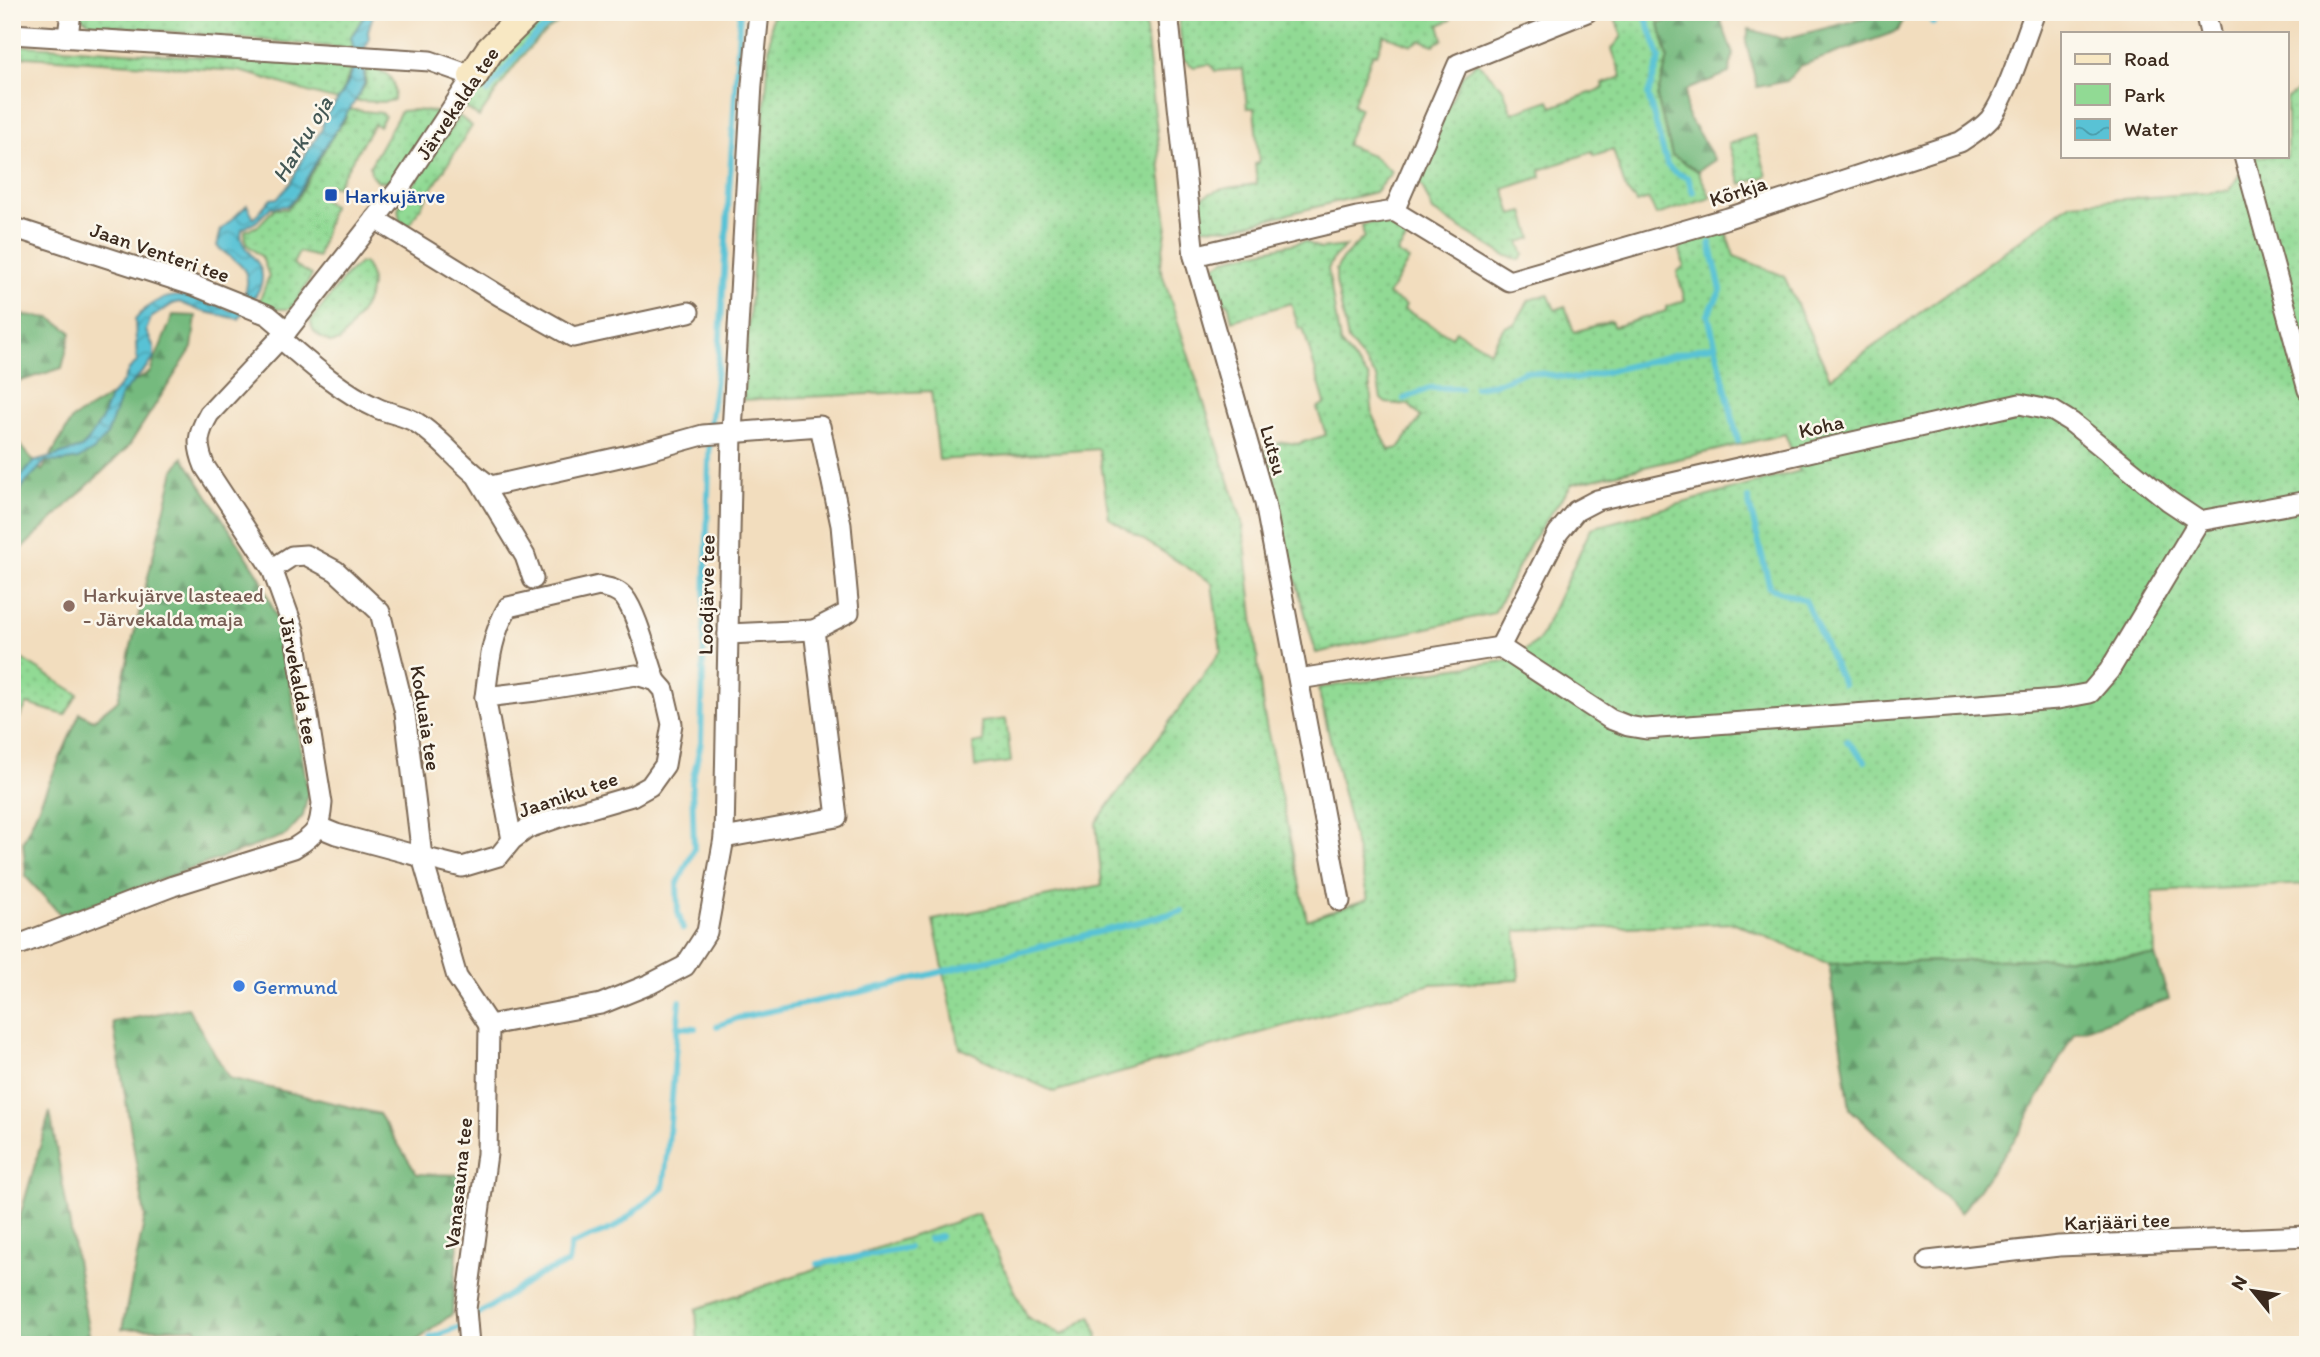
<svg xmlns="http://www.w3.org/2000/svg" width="2320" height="1357" viewBox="0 0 2320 1357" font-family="Itim,sans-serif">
  <defs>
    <pattern id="green-dots" width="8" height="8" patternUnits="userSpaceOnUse" patternTransform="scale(1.75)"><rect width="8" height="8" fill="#91da94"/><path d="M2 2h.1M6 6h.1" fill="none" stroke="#7ebb7f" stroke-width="1.8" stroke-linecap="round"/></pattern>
    <pattern id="forest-firs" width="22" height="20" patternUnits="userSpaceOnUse" patternTransform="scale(1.75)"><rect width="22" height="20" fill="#74ba7e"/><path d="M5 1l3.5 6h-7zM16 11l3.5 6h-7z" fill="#609767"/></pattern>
    <pattern id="water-waves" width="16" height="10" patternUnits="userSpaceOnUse" patternTransform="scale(1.75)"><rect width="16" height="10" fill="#59c2d5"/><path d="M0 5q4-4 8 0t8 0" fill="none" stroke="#4b9eac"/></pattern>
  </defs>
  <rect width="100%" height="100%" fill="#fbf7ec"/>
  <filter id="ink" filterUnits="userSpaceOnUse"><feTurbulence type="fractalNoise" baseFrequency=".0143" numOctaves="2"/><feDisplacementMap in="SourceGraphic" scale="14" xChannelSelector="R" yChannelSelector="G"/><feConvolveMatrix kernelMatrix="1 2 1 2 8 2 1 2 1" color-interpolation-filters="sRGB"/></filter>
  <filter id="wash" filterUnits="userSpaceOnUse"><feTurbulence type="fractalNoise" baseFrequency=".00686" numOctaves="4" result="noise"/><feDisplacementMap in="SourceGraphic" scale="28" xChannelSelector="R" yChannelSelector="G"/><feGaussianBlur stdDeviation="1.57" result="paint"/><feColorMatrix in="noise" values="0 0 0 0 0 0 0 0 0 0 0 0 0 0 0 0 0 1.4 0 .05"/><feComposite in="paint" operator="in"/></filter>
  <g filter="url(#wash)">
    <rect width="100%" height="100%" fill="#f2ddbe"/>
    <!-- green -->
    <g fill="url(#green-dots)" stroke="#668259" stroke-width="2">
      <path d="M78,12H367L351,37L355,49L92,24L77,15Z"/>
      <path d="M546,12H575C530,35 507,77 479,117L465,107C490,68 509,42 546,12Z"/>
      <path d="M772,12H1144L1167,226L1160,267L1243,524L1263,710L1307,920L1368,899L1318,688L1511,660L1539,640L1591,528L1800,471L1785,434L1572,484L1533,539L1494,613L1316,653L1269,483L1261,460L1268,446L1283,442L1297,444L1326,435L1317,408L1325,403L1303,328L1299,329L1291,303L1232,321L1228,302L1217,305L1211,278L1214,267L1225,259L1305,241L1320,249L1346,246L1334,257L1328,269L1340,343L1369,378L1373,417L1389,450L1399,448L1421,417L1409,405L1386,403L1381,399L1377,378L1348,340L1336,282V270L1342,259L1364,237L1362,225L1390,219L1407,228L1406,240L1397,253L1409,260L1388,295L1406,305L1404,309L1452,337L1456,331L1490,351L1504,327L1515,324L1529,300L1548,294L1555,310L1565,306L1574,332L1611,321L1614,327L1666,311V307L1685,300L1677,272L1684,266L1680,250L1683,239L1724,226L1734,256L1784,276L1830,378L2071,203L2229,191L2251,156H2287V98L2308,84V884L2153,892L2155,956L1829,964L1735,923L1516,931L1519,980L1431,984L1054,1092L960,1048L933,920L1102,885L1096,823L1221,651L1212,583L1109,518L1099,449L939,460L931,391L743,400Z"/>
      <path d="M1178,12H1447L1451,20L1439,25L1443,39L1434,45L1421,40L1412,45L1384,35L1377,54L1373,53L1353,105L1360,108L1346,145L1372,155L1392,172L1375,192L1232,228L1196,227L1194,205C1210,187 1234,187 1257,184L1255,164L1259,163L1254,108H1247L1243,69L1215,71L1210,64L1194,67L1183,59Z"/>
      <path d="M1613,12H1656L1668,58L1657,97L1672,155L1698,171L1711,198L1656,215L1649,199L1637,203L1626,190L1613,150L1594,156L1592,152L1540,170L1541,177L1504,189L1512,215L1524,212L1532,238L1519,242L1524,255L1520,260L1504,255L1433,211L1422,186L1415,180L1462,76L1477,62L1503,88L1512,113L1549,100L1552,107L1604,88L1603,84L1622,77L1612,49L1622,36Z"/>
      <path d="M12,45L350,66V71L340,100C304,94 273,78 238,71L12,56Z"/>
      <path d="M365,68C387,69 397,78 394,100L385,102L355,101L366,84Z"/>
      <path d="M345,109L382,113L385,116L379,126L374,124L336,187L331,185L322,199L332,206L318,257L299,252L293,264L312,275L299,298L290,309H271L258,305L269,276L262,257L246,244L245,231L258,226L274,209H287L297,199L330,140L346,118Z"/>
      <path d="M413,110L438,112L397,175L391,182L378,181L371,174L370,166L401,111Z"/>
      <path d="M459,116L472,126L408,227L400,222L398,208Z"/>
      <path d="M1755,135L1767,176L1741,184L1729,144Z"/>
      <path d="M360,263H364C384,288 356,320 340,341L331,343C321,337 311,334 311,321L347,274Z"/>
      <path d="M12,653L78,694L65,715L27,704L12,732Z"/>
      <path d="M1006,719L1011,762L975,767L973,744L984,742L981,722Z"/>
      <path d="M978,1214L1028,1318L1062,1335L1091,1316L1098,1335L1096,1345H698L696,1309Z"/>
    </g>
    <!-- forest -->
    <g fill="url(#forest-firs)" stroke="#58724e" stroke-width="2">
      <path d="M1685,12L1718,13L1733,54L1729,73L1686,90V113L1715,160L1698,171L1672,155L1657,97L1668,58L1659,24Z"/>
      <path d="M1889,12H1907L1898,31L1800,66L1787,81L1757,87L1746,42L1749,29L1783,39Z"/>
      <path d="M12,314L51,318L71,332L62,368L12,384Z"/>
      <path d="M173,315L196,316L192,348L128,447L12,558V435L42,471L72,419L150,372Z"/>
      <path d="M183,457L260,577L281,629L308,793L303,816L286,835L61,915L26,877L23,842L80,713L93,720L118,700L174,470Z"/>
      <path d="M2155,956L2169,999L2074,1033L2020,1132L1961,1213L1850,1109L1829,964Z"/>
      <path d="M188,1008L229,1078L379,1114L417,1174L464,1175L452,1314L411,1345H199L196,1328L122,1329L145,1217L113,1022Z"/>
      <path d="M50,1112L91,1345H12V1244Z"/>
    </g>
    <!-- water -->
    <path fill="url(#water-waves)" stroke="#4a767a" stroke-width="2" d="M367,12H374L368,31L369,40L364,50V84L359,95L323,150L296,197L287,206L271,207L256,222L242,229C236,251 264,257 262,279C261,294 246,306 239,319L201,311L179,302L173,304L151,318L146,331L154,347V359L121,395L107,435L94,450L78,459L62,462L46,461L26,482L12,504V487L34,462L81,448L88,441L102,419L110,397L123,382L130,368L137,362L135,320C164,283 195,296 232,311C245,301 254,278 240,265C233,258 224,253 217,246L221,230L247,205L254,218L270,199L278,198L290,184L302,160L322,129C322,118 328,113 334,105C350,84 359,63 351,37Z"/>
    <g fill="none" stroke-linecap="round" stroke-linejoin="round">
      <!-- stream -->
      <g stroke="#59c2d5" stroke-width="6">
        <path d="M1644,12L1660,58L1648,95L1667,165L1673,171L1688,178L1693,192"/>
        <path d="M1926,12L1933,23"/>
        <path d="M488,92C511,61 533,32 567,12"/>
        <path d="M1710,243L1721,290L1708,315L1738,441"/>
        <path d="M1475,387L1495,384L1526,371L1576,379L1715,345"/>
        <path d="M1404,399L1430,388H1461"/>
        <path d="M1748,499L1770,588L1805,600L1843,684"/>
        <path d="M1847,741L1865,761"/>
        <path d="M683,929L678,912L677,885L694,849L692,782L701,742L710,426L719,355L740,12"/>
        <path d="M717,1026L738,1018L869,990L1182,911"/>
        <path d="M677,1027L695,1028"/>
        <path d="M929,1239L940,1236"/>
        <path d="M818,1264L908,1248"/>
        <path d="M473,1318L539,1275L568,1263L571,1245L616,1227L663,1188C672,1126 673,1063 680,1001"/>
        <path d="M430,1338L460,1327"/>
      </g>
    </g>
  </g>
  <g filter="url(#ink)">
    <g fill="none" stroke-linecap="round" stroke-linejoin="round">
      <defs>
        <g id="street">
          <path d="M1168,12L1194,256L1265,503L1340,901"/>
          <path d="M2205,12L2210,33"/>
          <path d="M12,34L430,61L473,76L401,186L287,331L209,414C197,435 196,445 205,467L272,569L294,630L322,803C320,829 317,834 294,848L173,886L21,944"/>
          <path d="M68,36L71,12"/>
          <path d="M2244,156L2308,390"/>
          <path d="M1394,211L1458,64L1587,12"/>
          <path d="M375,219L500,296L573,337L689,312"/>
          <path d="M12,227L198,287L268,315L287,331"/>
          <path d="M1194,256L1357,217L1394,211L1509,281L1728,218L1960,142C1971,135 1981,129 1990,119C2007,97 2024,40 2035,12"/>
          <path d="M280,338C309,363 341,392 377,408C390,414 405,415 417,423C444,440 463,469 491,486L642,452L703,435L820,426L841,525L849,612L814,630L837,817L724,838"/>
          <path d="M478,478L525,556L533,579"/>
          <path d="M272,569L292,556L306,555L336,571L380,612L405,713L422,857L336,834L319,827"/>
          <path d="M728,634L814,630"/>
          <path d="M1500,647L1558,533L1576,511L1597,500L2020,404L2053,411L2071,422L2169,501L2199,521"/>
          <path d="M1299,679L1500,647L1610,719L1628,726L1646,729L2058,699L2090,693L2109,671L2199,521L2308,501"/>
          <path d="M485,697C489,666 491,635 508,607L599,586C608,588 617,589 624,597C637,613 648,659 656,681"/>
          <path d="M422,857L462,867L499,856L512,840L528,828L560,817L632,796L650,786L665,765L672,724L664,690L656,681L636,675L536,691L485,697L512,840"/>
          <path d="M422,857L457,977L489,1025"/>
          <path d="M489,1025L601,1004L650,984L685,966L707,932L724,838L732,432L752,84L759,12"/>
          <path d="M1928,1261L2059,1246L2308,1236"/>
          <path d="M469,1345L466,1309L487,1154L489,1025"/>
        </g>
        <path id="secondary" d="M473,76L489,51L528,12"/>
      </defs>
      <!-- street casing -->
      <use href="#street" stroke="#7b6956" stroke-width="23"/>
      <!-- secondary casing -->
      <use href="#secondary" stroke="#7b6956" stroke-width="32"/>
      <!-- street -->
      <use href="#street" stroke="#fff" stroke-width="19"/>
      <!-- secondary -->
      <use href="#secondary" stroke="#f8e8c3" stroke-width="28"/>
    </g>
  </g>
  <!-- markers -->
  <rect fill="#1a4fb4" stroke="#fbf7ec" stroke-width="2.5" x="324" y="188" width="14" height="14" rx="3.5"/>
  <circle fill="#8d6e63" stroke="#fbf7ec" stroke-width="2.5" cx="69" cy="606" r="7"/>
  <circle fill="#3f7fe0" stroke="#fbf7ec" stroke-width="2.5" cx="239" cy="986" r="7"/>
  <g text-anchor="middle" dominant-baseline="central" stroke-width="5" stroke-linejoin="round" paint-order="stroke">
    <!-- street labels -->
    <g font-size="21" fill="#3b2a1e" stroke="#fbf7ec">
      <text transform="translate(457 103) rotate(-56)">Järvekalda tee</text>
      <text transform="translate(1738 191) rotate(-18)">Kõrkja</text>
      <text transform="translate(160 252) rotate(19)">Jaan Venteri tee</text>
      <text transform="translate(1821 426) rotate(-13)">Koha</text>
      <text transform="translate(1274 450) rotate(74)">Lutsu</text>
      <text transform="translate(706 595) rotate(-89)">Loodjärve tee</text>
      <text transform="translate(299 680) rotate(79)">Järvekalda tee</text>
      <text transform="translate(426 718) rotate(81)">Koduaia tee</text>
      <text transform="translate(568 794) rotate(-19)">Jaaniku tee</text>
      <text transform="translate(458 1183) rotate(-84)">Vanasauna tee</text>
      <text transform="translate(2117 1221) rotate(-2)">Karjääri tee</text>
    </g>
    <!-- transit labels -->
    <g font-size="21" fill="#164399" stroke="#fbf7ec" text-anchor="start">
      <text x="345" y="195">Harkujärve</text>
    </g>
    <!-- education labels -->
    <g font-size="21" fill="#785e54" stroke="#fbf7ec" text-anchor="start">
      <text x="83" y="594">Harkujärve lasteaed<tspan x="83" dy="24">- Järvekalda maja</tspan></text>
    </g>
    <!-- shop labels -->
    <g font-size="21" fill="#366cbe" stroke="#fbf7ec" text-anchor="start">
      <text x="253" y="986">Germund</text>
    </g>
    <!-- water labels -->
    <g font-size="23" font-style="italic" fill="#445855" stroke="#fbf7ec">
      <text transform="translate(302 139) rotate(-59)">Harku oja</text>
    </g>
  </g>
  <!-- margin -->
  <rect width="2320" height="1357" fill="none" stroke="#fbf7ec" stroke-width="42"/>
  <!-- legend -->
  <rect x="2061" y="32" width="228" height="126" fill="#fbf7ec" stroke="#aea59a" stroke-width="2"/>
  <rect x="2075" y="54" width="35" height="10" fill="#f8e8c3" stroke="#aea59a" stroke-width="2"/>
  <text x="2124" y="66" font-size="21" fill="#3b2a1e">Road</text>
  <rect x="2075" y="84" width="35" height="21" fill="#91da94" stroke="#aea59a" stroke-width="2"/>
  <text x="2124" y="102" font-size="21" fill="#3b2a1e">Park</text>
  <rect x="2075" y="119" width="35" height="21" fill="url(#water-waves)" stroke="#aea59a" stroke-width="2"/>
  <text x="2124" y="136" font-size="21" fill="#3b2a1e">Water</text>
  <!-- north arrow -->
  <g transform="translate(2253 1291) rotate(300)" stroke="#fbf7ec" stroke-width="5" paint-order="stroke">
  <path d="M0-5L12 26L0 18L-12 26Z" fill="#3b2a1e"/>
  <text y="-10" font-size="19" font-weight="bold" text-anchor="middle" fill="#3b2a1e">N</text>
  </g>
</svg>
